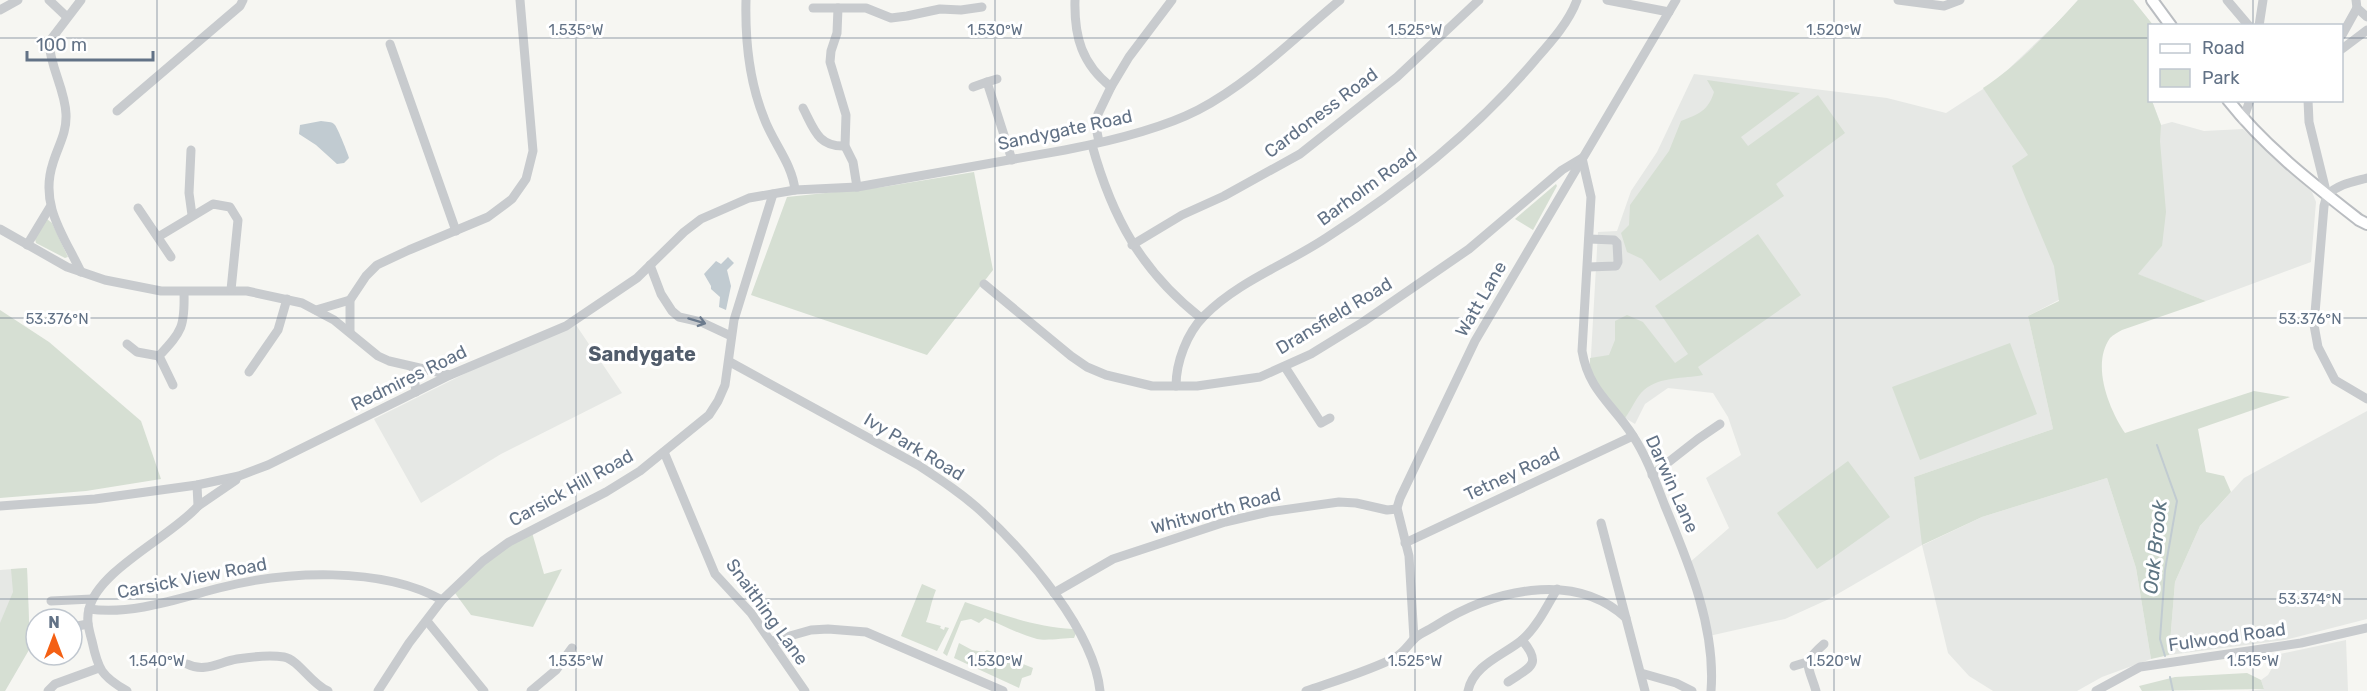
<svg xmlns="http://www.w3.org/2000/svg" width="2367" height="691" viewBox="0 0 2367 691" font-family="Rubik,sans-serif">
  <rect width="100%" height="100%" fill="#f6f6f2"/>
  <!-- built -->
  <g fill="#e6e8e5">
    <path d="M2078,0H2133L2153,25L2150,26V100L2152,101L2161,125L2172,122L2204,131L2243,129L2312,192L2316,202L2311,262L2206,301L2137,274L2162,246L2028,316L2053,429L1914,477L1923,545L1982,517L2107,478L2136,568L2151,659L2102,677L2077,691H1993L1969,676L1948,653L1922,545L1829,599L1785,619L1709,636L1689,563L1729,528L1706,478L1741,455L1728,417L1713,393L1668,388L1645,404L1635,424L1625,418L1590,373L1598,232L1617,231L1631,191L1657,152L1694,74L1887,98L1946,113L1997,80L2062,18Z"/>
    <path d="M576,325L622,393L501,454L421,503L374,419L478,367Z"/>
    <path d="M2367,411V619L2285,640L2169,655L2175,582L2200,526L2244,478Z"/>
    <path d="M27,568L30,648L5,691H0V570Z"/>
    <path d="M2346,640L2348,691H2248L2264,689L2261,680L2268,675L2280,654Z"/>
  </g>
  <!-- green -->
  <g fill="#d6dfd3">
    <path d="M2078,0H2133L2153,25L2150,26V100L2152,101L2161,125L2160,141L2166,212L2162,246L2138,274L2206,301L2122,330C2118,332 2113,335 2110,338C2091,365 2109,409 2125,433L2254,391L2290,397L2198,429L2206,472L2224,476L2231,492L2200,526L2175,582L2169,655L2151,659L2136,568L2107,478L1982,517L1922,545L1914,477L2053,429L2028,316L2059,301L2054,266L2012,166L2028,155L1983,88C2017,66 2051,30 2078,0Z"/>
    <path d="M1707,80L1800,93L1741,137L1748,146L1818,95L1845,133L1776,184L1784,196L1660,281L1642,259L1627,252L1621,233L1629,225L1630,205L1669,151L1681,121C1699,114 1708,111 1714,92Z"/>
    <path d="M974,172L993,270L927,355L751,295L787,197L883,187Z"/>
    <path d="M1556,184L1557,186L1533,230L1515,219Z"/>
    <path d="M47,219L52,223L68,257L65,258L36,243L35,239Z"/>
    <path d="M1758,234L1801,295L1698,367L1703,375C1683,379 1661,376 1644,390C1636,397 1632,409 1625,418L1612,404L1590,373V358L1609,355L1615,340V321L1627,315L1643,322L1675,363L1688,354L1655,306Z"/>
    <path d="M0,310L49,342L141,421L161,479L86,491L0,498Z"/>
    <path d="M2010,343L2037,414L1920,460L1892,387Z"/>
    <path d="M1848,461L1890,517L1817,569L1777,513Z"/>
    <path d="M531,529L544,574L562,569L533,627L471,615L452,589Z"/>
    <path d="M27,568L30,648L5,691H0V623L13,592L11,569Z"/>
    <path d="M922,584L936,590C931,602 930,612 926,622L941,626L940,628L944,630L945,627L949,628L937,651L901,636Z"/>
    <path d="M965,602C1000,614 1035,627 1073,629L1076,633L1074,638C1064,638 1046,641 1037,639C1018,634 1003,625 985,618L979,623L971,619L961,621L947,656L943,653Z"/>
    <path d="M959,643L972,650L984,652L987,650L1033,668L1031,675L1022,678L1019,688L954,658Z"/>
    <path d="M2247,673L2261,680L2264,689L2142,691L2139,686L2175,677Z"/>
  </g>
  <!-- water -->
  <g fill="#c1cbd1">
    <path d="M321,121C326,122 332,121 335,125C338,129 348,154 349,158L344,163L337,164L316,145L299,134L300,125Z"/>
    <path d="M728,257L734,263L727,270L731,286L726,310L719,307L720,297L711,289V286L704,274L716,261L721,264Z"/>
  </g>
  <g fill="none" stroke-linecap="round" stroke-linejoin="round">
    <!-- stream -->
    <g stroke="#c1cbd1" stroke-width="2">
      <path d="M2157,445L2177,501L2165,570L2160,639L2165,656"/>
      <path d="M2170,677L2173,691"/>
    </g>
    <defs>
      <g id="major">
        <path d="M2152,0L2171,26"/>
        <path d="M2228,100C2265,147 2313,184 2359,220L2367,224"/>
      </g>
    </defs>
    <!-- major casing -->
    <use href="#major" stroke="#babdc1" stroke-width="14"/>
    <!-- minor -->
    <g stroke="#c8cbce" stroke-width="9">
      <path d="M49,0L67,17"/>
      <path d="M81,0L49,42C50,67 65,89 66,114C67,133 58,146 53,163C39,205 64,236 81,272"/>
      <path d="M746,0C745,40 749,81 764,118C773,143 792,163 795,190"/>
      <path d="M1075,0C1074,37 1082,64 1111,87"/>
      <path d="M1607,0L1669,12"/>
      <path d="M1898,0L1944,6L1960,0"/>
      <path d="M2227,0L2249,26"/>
      <path d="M2356,0L2357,8L2367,17"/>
      <path d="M813,8H838"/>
      <path d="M0,10L18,0"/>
      <path d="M2259,26L2263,0"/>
      <path d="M2342,35L2357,8"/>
      <path d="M390,44L456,231"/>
      <path d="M2342,49L2367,30"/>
      <path d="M997,79L987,82L1012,160"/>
      <path d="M973,87L987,82"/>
      <path d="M2308,100L2309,122L2327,195L2324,206L2314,325L2318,347L2335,380L2367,399"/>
      <path d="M803,108C814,129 818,147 845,146"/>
      <path d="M117,111L240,6L243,0"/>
      <path d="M2243,120L2250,100"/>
      <path d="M1099,142L1096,127L1098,114L1111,87L1129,57L1172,0"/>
      <path d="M1092,145C1112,217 1141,271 1201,318"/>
      <path d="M191,150L189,193L192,215"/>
      <path d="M857,187L853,162L845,146L846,115L830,62L831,51L837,33L838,8H866L891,18L907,16L940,9L961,10L982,7"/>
      <path d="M2327,195C2339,184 2352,182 2367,178"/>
      <path d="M138,208L171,257"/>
      <path d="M0,229L67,267L105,280L161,291H247L302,303L334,320L378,356L389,361L450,375"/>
      <path d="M158,237L213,204L230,207L238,220L231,290"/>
      <path d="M27,245L50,207"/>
      <path d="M1132,245L1182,215L1224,196L1300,154L1397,77L1479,0"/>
      <path d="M650,265L661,294L672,311L679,317L701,322L731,336"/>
      <path d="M1588,267L1616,266L1618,262L1617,243L1614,240L1589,239"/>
      <path d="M984,284L1071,356L1087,367L1106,375L1152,386H1197L1260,377L1311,354L1363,322L1469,249L1562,170L1582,158L1591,197L1582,351C1589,392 1613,404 1633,436C1647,457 1656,483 1665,506C1689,564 1716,628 1711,691"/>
      <path d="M316,310L350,300"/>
      <path d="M350,331V300L366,276L377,265L409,250L488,217L512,199L526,179L533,151L520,0"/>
      <path d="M127,344L137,352L159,356"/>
      <path d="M730,362L918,465C941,480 964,495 984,514C1027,554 1094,631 1100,691"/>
      <path d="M413,367L416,392"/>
      <path d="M1285,367L1321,423L1330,418"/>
      <path d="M249,372L278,330L287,299"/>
      <path d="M173,385L159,356C182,331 185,327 184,292"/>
      <path d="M1176,386C1176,362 1187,333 1204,316C1239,281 1285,265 1326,238C1402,189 1477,129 1536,59C1551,42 1569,22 1577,0"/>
      <path d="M664,452L715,574L751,613L805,691"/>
      <path d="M1652,475L1698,439L1720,424"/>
      <path d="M0,506L95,499L197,485L239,476L268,465L450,375L566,326L637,278L684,232L701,219L749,198L795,190L857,187L1065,150C1106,142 1161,129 1198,110C1250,83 1294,38 1340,0"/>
      <path d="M198,506L236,480"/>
      <path d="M1601,523L1645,691"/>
      <path d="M1405,543L1633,436"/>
      <path d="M1054,593L1113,559L1225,522L1268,512L1339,502L1356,503L1387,510L1397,509"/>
      <path d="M51,601L92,599"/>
      <path d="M89,609C132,615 177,599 219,588C285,571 381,566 442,600"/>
      <path d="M427,621L484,691"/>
      <path d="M72,627L88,624"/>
      <path d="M1414,639L1409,556L1397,508L1400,498L1475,341L1676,0"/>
      <path d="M772,641L811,630L828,629L866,632L1003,691"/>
      <path d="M187,664C205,673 219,662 237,659C250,657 270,655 284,657C299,660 311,684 328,691"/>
      <path d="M1794,666L1807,662"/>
      <path d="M1641,673L1676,683L1692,691"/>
      <path d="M1508,682C1530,667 1543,665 1522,640"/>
      <path d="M48,691L55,684L99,668"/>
      <path d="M127,691C101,676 98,669 92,641C89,630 86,620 89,609C98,570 172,536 198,506L197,485"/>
      <path d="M378,691L409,643L442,600L483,561L509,542L606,492L640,471L709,415L718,401L725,385L734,320L773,194"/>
      <path d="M531,691L556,670L572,648"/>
      <path d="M1306,691C1332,682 1372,670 1396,657C1404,652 1409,644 1415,638C1421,633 1429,630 1435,626C1490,591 1573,569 1626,618"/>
      <path d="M1468,691C1473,665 1504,655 1522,640C1537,627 1547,606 1557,589"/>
      <path d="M1816,691C1808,664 1801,664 1824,644"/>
      <path d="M2096,691L2140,667L2301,643L2367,628"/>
    </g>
    <!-- major -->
    <use href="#major" stroke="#fff" stroke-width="10"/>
  </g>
  <!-- one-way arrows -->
  <defs><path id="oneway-shaft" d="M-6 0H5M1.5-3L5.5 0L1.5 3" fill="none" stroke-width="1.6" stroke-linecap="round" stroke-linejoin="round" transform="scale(1.5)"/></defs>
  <use stroke="#6c7b8d" href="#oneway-shaft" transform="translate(697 321) rotate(17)"/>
  <!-- ticks -->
  <path fill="none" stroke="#627286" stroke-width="1.5" stroke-opacity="0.45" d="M157,0V691M576,0V691M995,0V691M1415,0V691M1834,0V691M2253,0V26M0,38H2150M2342,38H2367M2253,100V691M0,318H2367M0,599H2367"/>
  <g text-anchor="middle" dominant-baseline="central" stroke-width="6" stroke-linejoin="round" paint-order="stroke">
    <!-- street labels -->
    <g font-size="18" fill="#627286" stroke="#fff">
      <text transform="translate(1321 113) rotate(-37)">Cardoness Road</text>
      <text transform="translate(1065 130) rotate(-12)">Sandygate Road</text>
      <text transform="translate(1367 187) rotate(-36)">Barholm Road</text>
      <text transform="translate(1481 299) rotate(-60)">Watt Lane</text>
      <text transform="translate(1334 316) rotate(-31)">Dransfield Road</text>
      <text transform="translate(409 378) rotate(-26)">Redmires Road</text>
      <text transform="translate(914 447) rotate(31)">Ivy Park Road</text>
      <text transform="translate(1512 474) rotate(-25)">Tetney Road</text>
      <text transform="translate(1672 484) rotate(66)">Darwin Lane</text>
      <text transform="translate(571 488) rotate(-29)">Carsick Hill Road</text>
      <text transform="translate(1216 511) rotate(-15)">Whitworth Road</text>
      <text transform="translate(192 578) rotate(-11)">Carsick View Road</text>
      <text transform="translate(767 612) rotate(54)">Snaithing Lane</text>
      <text transform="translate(2227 637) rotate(-8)">Fulwood Road</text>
    </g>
    <!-- neighbourhood labels -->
    <g font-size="20" font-weight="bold" fill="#515c6b" stroke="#fff">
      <text x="642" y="354">Sandygate</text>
    </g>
    <!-- water labels -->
    <g font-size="20" font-style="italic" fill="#5e7583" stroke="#fff">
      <text transform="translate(2155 547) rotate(-84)">Oak Brook</text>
    </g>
  </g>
  <g font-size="15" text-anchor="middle" fill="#627286" stroke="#fff" stroke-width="6" stroke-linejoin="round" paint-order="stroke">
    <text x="576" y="35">1.535°W</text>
    <text x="995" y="35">1.530°W</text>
    <text x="1415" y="35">1.525°W</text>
    <text x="1834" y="35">1.520°W</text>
    <text x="57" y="324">53.376°N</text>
    <text x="2310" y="324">53.376°N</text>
    <text x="2310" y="604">53.374°N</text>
    <text x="157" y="666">1.540°W</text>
    <text x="576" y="666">1.535°W</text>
    <text x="995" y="666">1.530°W</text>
    <text x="1415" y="666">1.525°W</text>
    <text x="1834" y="666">1.520°W</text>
    <text x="2253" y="666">1.515°W</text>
  </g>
  <!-- legend -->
  <rect x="2148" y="24" width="195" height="78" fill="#ffffff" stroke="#c0c7cf" stroke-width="1.5"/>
  <rect x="2160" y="44" width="30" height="9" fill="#ffffff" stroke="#c0c7cf" stroke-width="1.5"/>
  <text x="2202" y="54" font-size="18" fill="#627286">Road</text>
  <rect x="2160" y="69" width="30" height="18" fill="#d6dfd3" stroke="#c0c7cf" stroke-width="1.5"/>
  <text x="2202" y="84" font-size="18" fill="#627286">Park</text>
  <!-- north arrow -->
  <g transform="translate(54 637)"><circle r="28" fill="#ffffff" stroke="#c0c7cf" stroke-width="1.5"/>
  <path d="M0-4.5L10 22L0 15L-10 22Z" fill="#f46014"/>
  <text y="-9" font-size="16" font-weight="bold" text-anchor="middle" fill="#627286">N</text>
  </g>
  <!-- scale -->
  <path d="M27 51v9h126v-9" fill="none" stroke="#627286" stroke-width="3"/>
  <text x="36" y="51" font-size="18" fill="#627286" stroke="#ffffff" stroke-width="4.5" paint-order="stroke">100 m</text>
</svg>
